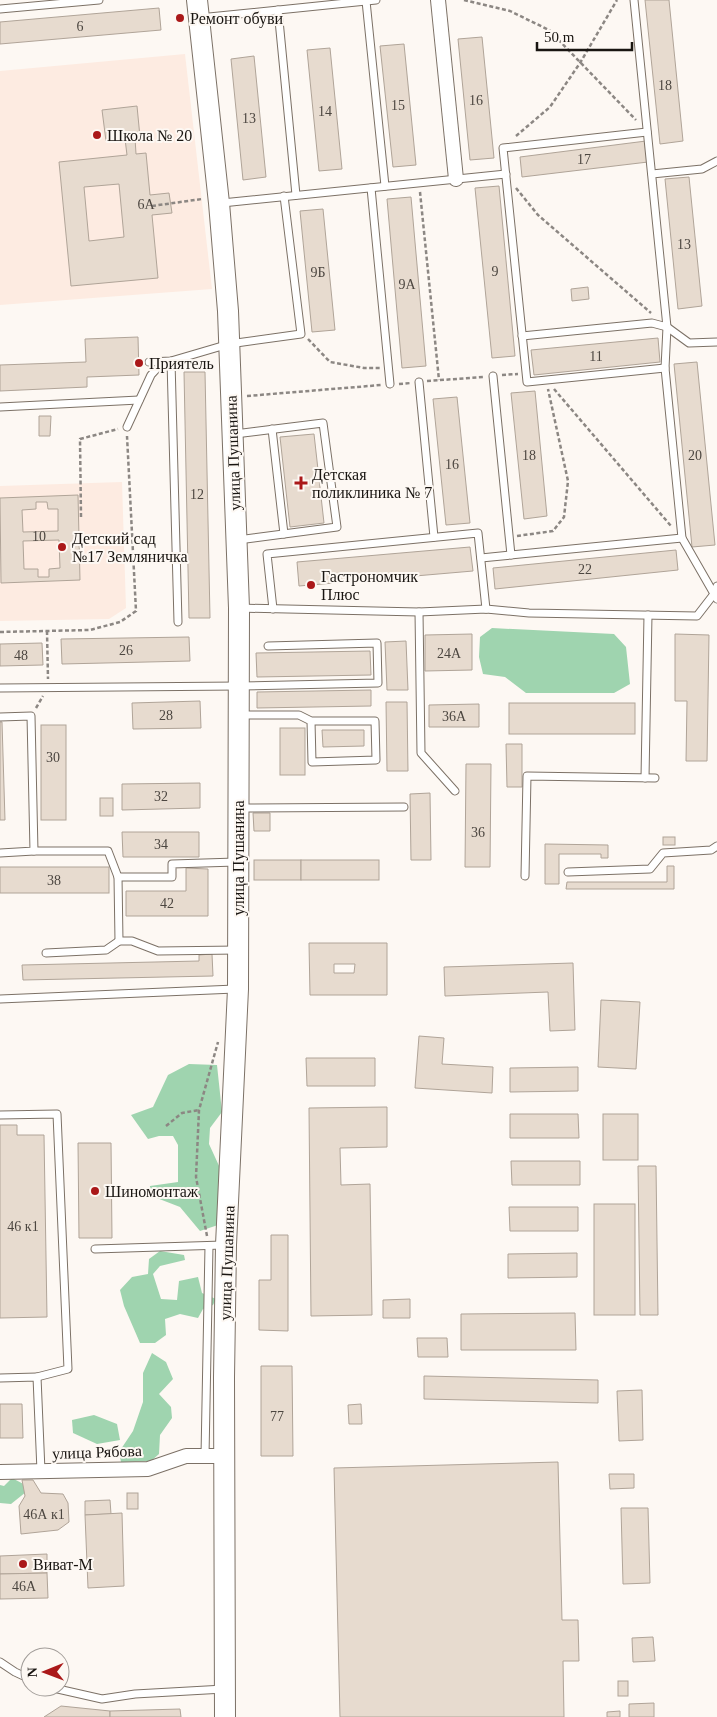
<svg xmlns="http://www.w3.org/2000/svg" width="717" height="1717" viewBox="0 0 717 1717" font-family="'Times New Roman',serif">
  <rect width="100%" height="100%" fill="#fdf8f3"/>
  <!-- education -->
  <g fill="#fdebe1">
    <path d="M185,54L212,289L0,305V71Z"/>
    <path d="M122,482L126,608L109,619L0,621V486Z"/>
  </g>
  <!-- forest -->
  <g fill="#9fd4af">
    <path d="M492,628L614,634L626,647L630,684L614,693H526L505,677L483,674L479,657L480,637Z"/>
    <path d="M189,1064L217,1065L222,1112L210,1128L209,1144L220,1168L218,1225L200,1231L180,1207L149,1195L150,1186L178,1182V1145L173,1136H159L148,1139L131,1115L153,1107L168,1075Z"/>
    <path d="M160,1251L184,1255L185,1260L160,1266L153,1274L161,1299L177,1300L179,1281L198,1277L202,1293L216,1299L213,1305L203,1309L198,1318L180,1314L165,1319L166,1335L155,1343H140L124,1306L120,1290L132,1277L148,1274L149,1259Z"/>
    <path d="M152,1353L166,1362L173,1379L159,1394L171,1407L172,1418L160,1435L159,1454L151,1461L121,1462L119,1452L133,1431L143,1402V1373Z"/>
    <path d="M94,1415L117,1424L120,1440L97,1444L73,1433L72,1420Z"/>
    <path d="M12,1478L31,1488L11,1504L0,1503V1485L4,1486Z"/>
  </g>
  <!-- building -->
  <g fill="#e7dbcf" stroke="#b0a498" fill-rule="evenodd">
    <path d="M645,0H669L683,141L660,144Z"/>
    <path d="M159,8L161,30L0,44V22Z"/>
    <path d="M482,37L494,158L470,160L458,39Z"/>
    <path d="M404,44L416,165L393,167L380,46Z"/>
    <path d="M330,48L342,169L319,171L307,50Z"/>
    <path d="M254,56L266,177L243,180L231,59Z"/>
    <path d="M137,106L140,137L135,138L136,154L146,153L150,195L169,193L172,213L152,215L158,278L71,286L59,162L127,155L125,139L106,141L102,110ZM119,184L124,237L89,241L84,187Z"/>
    <path d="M646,141L648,162L522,177L520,157Z"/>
    <path d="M689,177L702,306L678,309L665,179Z"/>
    <path d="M499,186L515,356L492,358L475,188Z"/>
    <path d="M411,197L426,366L402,368L387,199Z"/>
    <path d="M323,209L335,330L312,332L300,211Z"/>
    <path d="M588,287L589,299L572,301L571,289Z"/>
    <path d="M138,337L139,375L87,377V387L0,391V365L86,362L85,339Z"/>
    <path d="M658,338L660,362L534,375L531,350Z"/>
    <path d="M697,362L715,545L692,547L674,364Z"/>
    <path d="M184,372H205L210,618H189Z"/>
    <path d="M535,391L547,516L524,519L511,393Z"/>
    <path d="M457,397L470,523L446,525L433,399Z"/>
    <path d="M39,416H51L50,436H39Z"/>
    <path d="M314,434L324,523L290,527L280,437Z"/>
    <path d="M78,495L80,580L1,583L0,498ZM36,502H47L48,509H58V531L23,532L22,510L36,509ZM59,540L60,568L49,569V577H38V569H24L23,541Z"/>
    <path d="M470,547L473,571L299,586L297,562Z"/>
    <path d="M676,550L678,570L495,589L493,568Z"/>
    <path d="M472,634V670L425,671V635Z"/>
    <path d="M675,634L709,635L707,761H686L687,701H675Z"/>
    <path d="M189,637L190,661L62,664L61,639Z"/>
    <path d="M406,641L408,690H387L385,642Z"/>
    <path d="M42,643L43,665L0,666V644Z"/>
    <path d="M370,651L371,675L257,677L256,653Z"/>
    <path d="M371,690V706L257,708V692Z"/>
    <path d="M200,701L201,728L133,729L132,703Z"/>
    <path d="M386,702H407L408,771H387Z"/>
    <rect x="509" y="703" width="126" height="31"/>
    <path d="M479,704V727H429V705Z"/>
    <path d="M0,722H2L5,820H0Z"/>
    <rect x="41" y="725" width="25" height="95"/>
    <rect x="280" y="728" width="25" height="47"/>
    <path d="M322,730H364V746L323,747Z"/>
    <path d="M506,744H522V787H507Z"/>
    <path d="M466,764H491L490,867H465Z"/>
    <path d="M200,783V808L122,810V784Z"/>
    <path d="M430,793L431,860H411L410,794Z"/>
    <rect x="100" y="798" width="13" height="18"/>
    <path d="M253,813H270V831H254Z"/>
    <path d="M122,832H199V857H123Z"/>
    <rect x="663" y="837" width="12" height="8"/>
    <path d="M545,844L608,845V858H601V854H559V884H545Z"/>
    <rect x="254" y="860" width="47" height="20"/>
    <rect x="301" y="860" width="78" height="20"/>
    <path d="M667,866H674V889H566L567,882H667Z"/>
    <rect x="0" y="867" width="109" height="26"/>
    <path d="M186,868L208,869V916H126V891H186Z"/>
    <path d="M309,943H387V995H310ZM334,964H355L354,973H334Z"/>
    <path d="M212,954L213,976L23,980L22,965L199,961V955Z"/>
    <path d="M573,963L575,1030L550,1031L548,992L445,996L444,967Z"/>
    <path d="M601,1000L640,1002L636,1069L598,1067Z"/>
    <path d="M419,1036L444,1038L442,1064L493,1067L492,1093L415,1088Z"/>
    <path d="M306,1058H375V1086H307Z"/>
    <path d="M578,1067V1091L510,1092V1068Z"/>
    <path d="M387,1107V1147L340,1148L341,1185L370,1184L372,1315L311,1316L309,1108Z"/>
    <path d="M510,1114H578L579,1138H510Z"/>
    <rect x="603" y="1114" width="35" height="46"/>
    <path d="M0,1125H17V1135H44L47,1317L0,1318Z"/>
    <path d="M78,1143H111L112,1238H79Z"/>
    <path d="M511,1161H580V1185H512Z"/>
    <path d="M638,1166H656L658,1315H640Z"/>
    <rect x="594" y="1204" width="41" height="111"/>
    <path d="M509,1207H578V1231H510Z"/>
    <path d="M271,1235H288V1331L259,1330V1280H271Z"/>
    <path d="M577,1253V1277L508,1278V1254Z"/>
    <path d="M410,1299V1318H383V1300Z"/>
    <path d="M575,1313L576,1350H461V1314Z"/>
    <path d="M417,1338H447L448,1357H418Z"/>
    <path d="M261,1366H292L293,1456H261Z"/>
    <path d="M424,1376L598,1380V1403L424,1399Z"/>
    <path d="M642,1390L643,1440L619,1441L617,1391Z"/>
    <path d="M0,1404H22L23,1438H0Z"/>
    <path d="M361,1404L362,1424H349L348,1405Z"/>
    <path d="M558,1462L562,1620H578L579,1661H563L564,1717H340L334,1468Z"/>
    <path d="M609,1474H634V1488L610,1489Z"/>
    <path d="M22,1480H33L41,1493L63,1494L68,1503L69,1522L58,1530L21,1534L19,1506L25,1496Z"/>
    <rect x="127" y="1493" width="11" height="16"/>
    <path d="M110,1500L111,1514L85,1515V1501Z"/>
    <path d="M621,1508H648L650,1583L623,1584Z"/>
    <path d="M122,1513L124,1586L88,1588L85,1515Z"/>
    <path d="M47,1554V1573L0,1574V1556Z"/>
    <path d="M47,1573L48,1598L0,1599V1574Z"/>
    <path d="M653,1637L655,1661L633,1662L632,1638Z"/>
    <rect x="618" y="1681" width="10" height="15"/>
    <path d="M654,1703V1717H629V1704Z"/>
    <path d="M61,1706L110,1711V1717H44Z"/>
    <path d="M180,1709L181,1717H110V1711Z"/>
    <path d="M620,1711V1717H607V1712Z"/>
  </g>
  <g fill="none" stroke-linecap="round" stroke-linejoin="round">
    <defs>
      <g id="lane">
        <path d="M634,0L667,327L665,368L682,538L717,599"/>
        <path d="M366,1L385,186"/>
        <path d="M0,9L99,0"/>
        <path d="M278,10L296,195"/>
        <path d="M199,18L376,0"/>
        <path d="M647,132L503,148L527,382L665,368"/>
        <path d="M652,174L702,169L717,161"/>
        <path d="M371,188L390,384"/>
        <path d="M222,203L506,174"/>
        <path d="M522,336L652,323L667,327L689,343L717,342"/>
        <path d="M171,361L178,622"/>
        <path d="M149,362L171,361L229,344L301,334L284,196"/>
        <path d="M493,376L511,555"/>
        <path d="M419,382L434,537"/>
        <path d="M0,407L139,400"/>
        <path d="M127,427L151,375L163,362"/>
        <path d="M272,429L284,534"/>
        <path d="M235,434L323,423L337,527L238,540"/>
        <path d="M481,558L682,538"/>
        <path d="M239,608L419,612L486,609L529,613L697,616L714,594L717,586"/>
        <path d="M273,609L267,554L478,533L486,609"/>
        <path d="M419,612L421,753L455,791"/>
        <path d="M0,688L239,686L378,683L377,643L268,646"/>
        <path d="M241,715H299L311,721H375L376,760L312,762L311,721"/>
        <path d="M0,717L31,716L34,851L0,853"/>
        <path d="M645,778L648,615"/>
        <path d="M241,808L404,807"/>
        <path d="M34,851H108L118,877"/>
        <path d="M568,872L650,869L663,853L711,850L717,846"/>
        <path d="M525,876L527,776L655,778"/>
        <path d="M119,941L118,877H172V864L236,862"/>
        <path d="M46,953L106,950L119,941H132L158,951L238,950"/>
        <path d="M0,999L235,989"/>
        <path d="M0,1115L57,1114L68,1369L37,1377"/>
        <path d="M95,1249L223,1245"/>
        <path d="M0,1378L37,1377L41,1471"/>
        <path d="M205,1456L209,1246"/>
        <path d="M0,1662L15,1672L30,1679"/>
        <path d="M49,1687L102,1699L135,1694L224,1689"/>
      </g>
      <g id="street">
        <path d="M438,0L456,179"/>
        <path d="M0,1472L148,1469L186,1456H224"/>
      </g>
      <path id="secondary" d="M197,0L219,203L228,311L239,608L238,989L226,1245L224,1378L225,1717"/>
    </defs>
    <!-- lane casing -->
    <use href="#lane" stroke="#7c7166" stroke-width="9"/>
    <!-- street casing -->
    <use href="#street" stroke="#7c7166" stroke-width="16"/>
    <!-- secondary casing -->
    <use href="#secondary" stroke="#7c7166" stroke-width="22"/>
    <!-- path -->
    <g stroke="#8c8783" stroke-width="2.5" stroke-dasharray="4 2.5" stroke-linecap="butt">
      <path d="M464,0L510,11L549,30L636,120"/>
      <path d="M516,136L550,107L580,63L617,0"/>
      <path d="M516,188L538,215L651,313"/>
      <path d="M420,192L439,380"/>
      <path d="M152,206L202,199"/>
      <path d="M308,339L330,362L364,368H380"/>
      <path d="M502,375L518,374"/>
      <path d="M427,381L484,377"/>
      <path d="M399,384L411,383"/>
      <path d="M554,389L671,526"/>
      <path d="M247,396L381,385"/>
      <path d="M81,517L80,439L118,429"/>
      <path d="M517,536L553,531L564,517L568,481L548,389"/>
      <path d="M47,631L48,679"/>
      <path d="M0,632L90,630L120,622L136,611L127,436"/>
      <path d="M36,708L43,696"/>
      <path d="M166,1126L182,1113L199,1110"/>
      <path d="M207,1236L196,1177L199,1110L218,1042"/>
    </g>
    <!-- lane -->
    <use href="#lane" stroke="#fff" stroke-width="7"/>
    <!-- street -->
    <use href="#street" stroke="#fff" stroke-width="14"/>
    <!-- secondary -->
    <use href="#secondary" stroke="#fff" stroke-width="20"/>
  </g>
  <!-- markers -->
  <g fill="#aa1819" stroke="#fdf8f3" stroke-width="2">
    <circle cx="180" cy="18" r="5"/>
    <circle cx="97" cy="135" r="5"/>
    <circle cx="139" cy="363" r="5"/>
    <path d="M298.5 475.5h5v5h5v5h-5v5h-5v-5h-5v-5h5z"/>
    <circle cx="62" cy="547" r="5"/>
    <circle cx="311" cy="585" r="5"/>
    <circle cx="95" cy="1191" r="5"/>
    <circle cx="23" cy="1564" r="5"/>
  </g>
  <g text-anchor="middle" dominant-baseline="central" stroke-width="4" stroke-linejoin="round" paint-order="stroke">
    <!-- number labels -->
    <g font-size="14" fill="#4c4640">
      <text x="80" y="26">6</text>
      <text x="665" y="85">18</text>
      <text x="476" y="100">16</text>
      <text x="398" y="105">15</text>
      <text x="325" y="111">14</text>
      <text x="249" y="118">13</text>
      <text x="584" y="159">17</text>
      <text x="146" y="204">6А</text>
      <text x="684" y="244">13</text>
      <text x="495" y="271">9</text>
      <text x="318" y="272">9Б</text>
      <text x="407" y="284">9А</text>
      <text x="596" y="356">11</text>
      <text x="529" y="455">18</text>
      <text x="695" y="455">20</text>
      <text x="452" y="464">16</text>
      <text x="197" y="494">12</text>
      <text x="39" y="536">10</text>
      <text x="585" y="569">22</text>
      <text x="126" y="650">26</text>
      <text x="449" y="653">24А</text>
      <text x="21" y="655">48</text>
      <text x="166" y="715">28</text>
      <text x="454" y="716">36А</text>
      <text x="53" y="757">30</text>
      <text x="161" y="796">32</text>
      <text x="478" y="832">36</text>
      <text x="161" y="844">34</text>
      <text x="54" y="880">38</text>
      <text x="167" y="903">42</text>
      <text x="23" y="1226">46 к1</text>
      <text x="277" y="1416">77</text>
      <text x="44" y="1514">46А к1</text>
      <text x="24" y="1586">46А</text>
    </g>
    <!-- poi labels -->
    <g font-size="16" fill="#191511" stroke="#fdf8f3" text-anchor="start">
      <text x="190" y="18">Ремонт обуви</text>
      <text x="107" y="135">Школа № 20</text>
      <text x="149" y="363">Приятель</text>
      <text x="312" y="474">Детская<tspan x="312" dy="18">поликлиника № 7</tspan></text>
      <text x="72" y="538">Детский сад<tspan x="72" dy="18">№17 Земляничка</tspan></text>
      <text x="321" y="576">Гастрономчик<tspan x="321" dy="18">Плюс</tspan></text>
      <text x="105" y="1191">Шиномонтаж</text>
      <text x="33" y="1564">Виват-М</text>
    </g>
    <!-- street labels -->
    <g font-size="16" fill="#191511" stroke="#fdf8f3">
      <text transform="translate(233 453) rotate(-92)">улица Пушанина</text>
      <text transform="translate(238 858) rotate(-90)">улица Пушанина</text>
      <text transform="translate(227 1263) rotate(-88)">улица Пушанина</text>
      <text transform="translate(97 1452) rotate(-2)">улица Рябова</text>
    </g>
  </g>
  <!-- north arrow -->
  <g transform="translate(45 1672) rotate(269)"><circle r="24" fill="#fdf8f3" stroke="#a29d99"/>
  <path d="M0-4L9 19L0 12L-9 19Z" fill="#aa1819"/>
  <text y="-8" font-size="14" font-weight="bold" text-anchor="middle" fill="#191511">N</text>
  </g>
  <!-- scale -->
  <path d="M537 42v8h95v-8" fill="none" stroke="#191511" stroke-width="2.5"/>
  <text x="544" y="42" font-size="15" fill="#191511" stroke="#fdf8f3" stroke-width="4" paint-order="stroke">50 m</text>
</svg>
